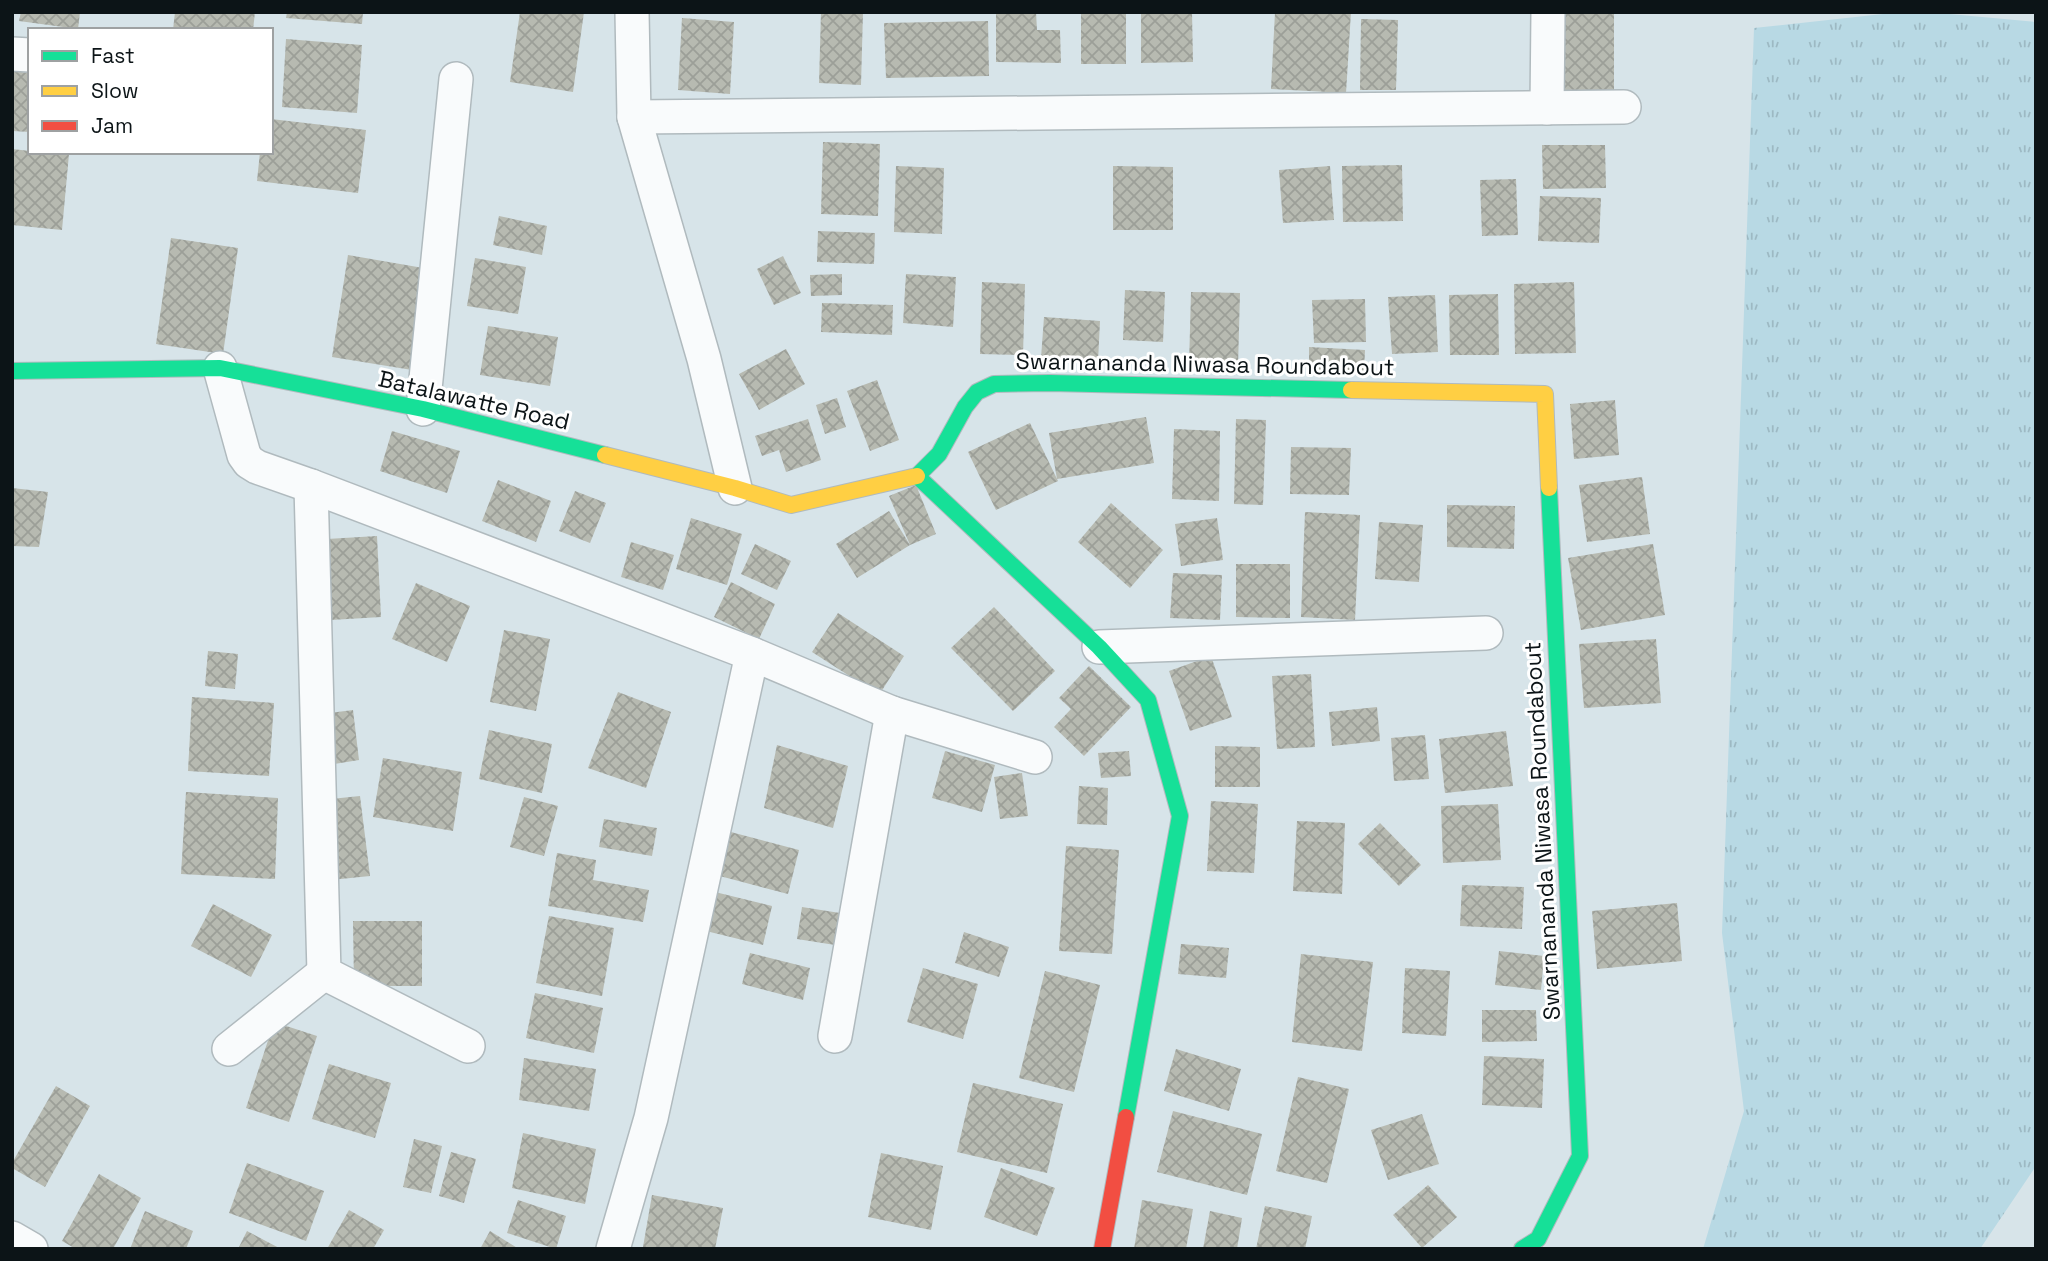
<svg xmlns="http://www.w3.org/2000/svg" width="2048" height="1261" viewBox="0 0 2048 1261" font-family="'Space Grotesk',sans-serif">
  <defs>
    <pattern id="grass-tufts" width="24" height="20" patternUnits="userSpaceOnUse" patternTransform="scale(1.75)"><rect width="24" height="20" fill="#b8d9e4"/><path d="M3 7l-1-3M5 7V3M7 7l1-3M15 17l-1-3M17 17v-4M19 17l1-3" fill="none" stroke="#9db9c3"/></pattern>
    <pattern id="building-cross-hatch" width="8" height="8" patternUnits="userSpaceOnUse" patternTransform="scale(1.75)"><rect width="8" height="8" fill="#b7bab1"/><path d="M0 0l8 8M0 8l8-8" fill="none" stroke="#9c9f98"/></pattern>
  </defs>
  <rect width="100%" height="100%" fill="#d7e4e9"/>
  <!-- grass -->
  <path fill="url(#grass-tufts)" d="M1901,12H1928L2036,22V1166L1980,1249H1703L1744,1111L1722,933L1754,28Z"/>
  <!-- building -->
  <g fill="url(#building-cross-hatch)">
    <path d="M21,12H80L78,29L19,21Z"/>
    <path d="M175,12H255L253,30H173Z"/>
    <path d="M287,12H363L362,24L286,18Z"/>
    <path d="M520,12H584L573,92L510,82Z"/>
    <path d="M821,12H863L861,85L819,83Z"/>
    <path d="M996,12H1036L1037,30H1060L1061,63L996,62Z"/>
    <rect x="1081" y="12" width="45" height="52"/>
    <path d="M1141,12H1192L1193,62L1141,63Z"/>
    <path d="M1275,12H1351L1346,93L1271,89Z"/>
    <rect x="1555" y="12" width="59" height="78"/>
    <path d="M682,18L734,22L730,94L678,90Z"/>
    <path d="M1361,19L1398,20L1396,90H1360Z"/>
    <path d="M988,21L989,76L886,78L884,23Z"/>
    <path d="M286,39L362,45L357,113L282,107Z"/>
    <path d="M12,71L30,73V132L12,131Z"/>
    <path d="M271,119L366,130L358,193L257,181L260,152H271Z"/>
    <path d="M823,142L880,144L878,216L821,214Z"/>
    <path d="M1542,145H1605L1606,188L1543,189Z"/>
    <path d="M12,149L30,151V152L69,154L62,230L12,225Z"/>
    <path d="M1402,165L1403,221L1343,222L1342,166Z"/>
    <path d="M896,166L944,168L942,234L894,232Z"/>
    <path d="M1113,166L1173,167V230H1113Z"/>
    <path d="M1330,166L1334,220L1283,223L1279,170Z"/>
    <path d="M1516,179L1518,235L1482,236L1480,180Z"/>
    <path d="M1540,196L1601,198L1599,243L1538,241Z"/>
    <path d="M499,216L547,226L542,255L493,245Z"/>
    <path d="M818,231L875,233L874,264L817,262Z"/>
    <path d="M171,238L238,248L223,354L156,344Z"/>
    <path d="M348,255L429,269L412,370L332,357Z"/>
    <path d="M783,256L801,293L774,305L757,269Z"/>
    <path d="M475,258L526,267L518,314L467,306Z"/>
    <path d="M842,274V295L811,296L810,275Z"/>
    <path d="M906,274L956,277L953,327L903,323Z"/>
    <path d="M982,282L1025,284L1023,355L980,354Z"/>
    <path d="M1574,282L1576,353L1515,354L1514,284Z"/>
    <path d="M1125,290L1165,292L1163,342L1123,340Z"/>
    <path d="M1191,292L1240,293L1238,367L1189,365Z"/>
    <path d="M1498,294L1499,355H1450L1449,295Z"/>
    <path d="M1435,295L1438,352L1392,354L1388,297Z"/>
    <path d="M1365,299L1366,342L1314,343L1312,300Z"/>
    <path d="M822,303L893,305L892,335L821,332Z"/>
    <path d="M1044,317L1100,321L1098,362L1041,358Z"/>
    <path d="M488,326L558,337L550,386L480,375Z"/>
    <path d="M1309,347L1365,350L1364,373L1309,371Z"/>
    <path d="M786,349L805,384L759,410L739,374Z"/>
    <path d="M877,380L899,440L870,451L847,391Z"/>
    <path d="M837,398L846,427L825,434L816,405Z"/>
    <path d="M1615,400L1619,455L1574,459L1570,404Z"/>
    <path d="M1146,417L1154,463L1057,479L1049,433Z"/>
    <path d="M808,419L821,460L786,472L779,450L762,456L755,436Z"/>
    <path d="M1236,419L1266,420L1263,505L1234,504Z"/>
    <path d="M1030,423L1058,481L996,510L968,452Z"/>
    <path d="M1174,429L1220,431L1219,501L1172,499Z"/>
    <path d="M392,431L460,451L447,493L380,471Z"/>
    <path d="M1291,447L1351,448L1349,495L1290,494Z"/>
    <path d="M1642,477L1650,534L1587,542L1579,485Z"/>
    <path d="M498,480L551,501L536,542L482,521Z"/>
    <path d="M916,485L936,534L910,545L889,496Z"/>
    <path d="M12,488L48,492L39,547L12,546Z"/>
    <path d="M575,491L606,503L590,543L559,531Z"/>
    <path d="M1111,503L1163,550L1130,588L1078,542Z"/>
    <path d="M1447,505L1515,506L1514,549L1447,547Z"/>
    <path d="M889,511L910,545L857,578L836,544Z"/>
    <path d="M1305,512L1360,515L1355,620L1301,617Z"/>
    <path d="M691,518L742,534L727,585L676,569Z"/>
    <path d="M1217,518L1223,560L1181,566L1175,524Z"/>
    <path d="M1379,522L1423,525L1419,582L1375,579Z"/>
    <path d="M377,536L381,617L331,620L327,539Z"/>
    <path d="M631,542L674,555L663,590L621,577Z"/>
    <path d="M755,544L791,561L777,590L741,574Z"/>
    <path d="M1653,544L1665,615L1581,630L1568,558Z"/>
    <path d="M1236,564H1290V618L1236,617Z"/>
    <path d="M1173,573L1222,575L1220,620L1170,618Z"/>
    <path d="M731,582L775,604L759,639L714,617Z"/>
    <path d="M416,583L470,606L447,662L392,639Z"/>
    <path d="M994,607L1055,671L1013,711L951,648Z"/>
    <path d="M838,613L904,656L879,695L812,652Z"/>
    <path d="M504,630L550,639L536,711L490,702Z"/>
    <path d="M1656,639L1661,703L1584,708L1579,644Z"/>
    <path d="M208,651L238,654L235,689L205,686Z"/>
    <path d="M1211,656L1232,717L1190,731L1169,671Z"/>
    <path d="M1089,666L1131,707L1084,756L1054,727L1071,709L1059,698Z"/>
    <path d="M1311,674L1315,747L1277,749L1272,676Z"/>
    <path d="M618,692L671,712L646,788L588,768Z"/>
    <path d="M192,697L274,703L269,776L188,771Z"/>
    <path d="M1377,707L1380,741L1332,746L1329,712Z"/>
    <path d="M353,710L359,760L322,766L314,715Z"/>
    <path d="M489,730L552,744L542,793L479,779Z"/>
    <path d="M1506,731L1513,786L1445,793L1439,739Z"/>
    <path d="M1425,735L1429,779L1394,781L1391,738Z"/>
    <path d="M777,745L848,766L833,828L764,808Z"/>
    <path d="M1215,746L1260,747V787H1215Z"/>
    <path d="M945,751L995,765L982,812L932,798Z"/>
    <path d="M1129,751L1131,776L1101,778L1098,753Z"/>
    <path d="M383,758L462,772L453,831L373,817Z"/>
    <path d="M1022,773L1028,816L1000,819L994,777Z"/>
    <path d="M1079,786L1108,788L1107,825L1077,824Z"/>
    <path d="M186,792L278,798L275,879L181,874Z"/>
    <path d="M360,796L370,876L331,880L321,800Z"/>
    <path d="M524,797L558,806L544,856L510,847Z"/>
    <path d="M1211,801L1258,804L1254,873L1207,871Z"/>
    <path d="M1498,804L1501,860L1443,863L1441,806Z"/>
    <path d="M604,819L657,828L652,856L599,847Z"/>
    <path d="M1297,821L1345,823L1342,894L1293,891Z"/>
    <path d="M1380,823L1421,865L1399,886L1358,844Z"/>
    <path d="M727,831L799,850L788,894L716,875Z"/>
    <path d="M1066,846L1119,850L1112,954L1059,951Z"/>
    <path d="M557,853L596,860L593,880L649,890L643,922L548,906Z"/>
    <path d="M1462,885L1524,887L1522,929L1460,926Z"/>
    <path d="M715,892L772,906L763,945L706,931Z"/>
    <path d="M1677,903L1682,961L1597,969L1592,911Z"/>
    <path d="M213,904L272,935L251,977L191,946Z"/>
    <path d="M802,907L840,913L835,945L797,939Z"/>
    <path d="M549,916L614,928L602,996L536,983Z"/>
    <path d="M353,921H422V986H354Z"/>
    <path d="M964,932L1009,947L999,977L955,963Z"/>
    <path d="M1181,944L1229,948L1226,978L1178,974Z"/>
    <path d="M1499,951L1544,956L1541,990L1495,985Z"/>
    <path d="M750,953L810,968L803,1000L742,984Z"/>
    <path d="M1301,954L1373,962L1362,1051L1292,1042Z"/>
    <path d="M923,968L978,984L963,1039L907,1022Z"/>
    <path d="M1405,968L1450,971L1446,1036L1402,1033Z"/>
    <path d="M1045,971L1100,985L1074,1092L1019,1078Z"/>
    <path d="M535,993L603,1008L594,1053L526,1038Z"/>
    <path d="M1482,1010H1536L1537,1041L1482,1042Z"/>
    <path d="M274,1022L317,1036L289,1122L246,1108Z"/>
    <path d="M1176,1049L1241,1069L1229,1111L1164,1091Z"/>
    <path d="M1484,1056L1544,1059L1542,1108L1482,1105Z"/>
    <path d="M524,1058L596,1069L589,1111L519,1100Z"/>
    <path d="M329,1064L391,1083L375,1138L312,1119Z"/>
    <path d="M1298,1077L1349,1089L1327,1183L1276,1171Z"/>
    <path d="M973,1083L1063,1104L1047,1173L957,1152Z"/>
    <path d="M56,1086L90,1106L45,1187L12,1168V1163Z"/>
    <path d="M1173,1111L1262,1134L1247,1195L1157,1172Z"/>
    <path d="M1422,1114L1439,1164L1388,1180L1371,1130Z"/>
    <path d="M523,1133L596,1149L585,1204L512,1188Z"/>
    <path d="M414,1139L442,1146L431,1193L403,1187Z"/>
    <path d="M451,1152L476,1159L464,1203L439,1196Z"/>
    <path d="M881,1153L943,1166L931,1230L868,1217Z"/>
    <path d="M247,1163L324,1191L306,1241L229,1213Z"/>
    <path d="M1001,1168L1055,1188L1037,1236L984,1217Z"/>
    <path d="M99,1174L141,1198L113,1249H76L62,1241Z"/>
    <path d="M1428,1185L1457,1217L1422,1248L1393,1215Z"/>
    <path d="M652,1195L723,1208L715,1249H653L643,1247Z"/>
    <path d="M518,1200L566,1216L556,1249L507,1233Z"/>
    <path d="M1142,1200L1193,1209L1186,1249H1134Z"/>
    <path d="M1265,1206L1312,1216L1305,1249H1256Z"/>
    <path d="M349,1210L384,1230L373,1249H327Z"/>
    <path d="M145,1211L193,1231L186,1249H130Z"/>
    <path d="M1210,1211L1242,1218L1237,1249H1203Z"/>
    <path d="M247,1231L281,1249H238Z"/>
    <path d="M490,1231L519,1249H480Z"/>
  </g>
  <g fill="none" stroke-linecap="round" stroke-linejoin="round">
    <defs>
      <g id="street">
        <path d="M632,12L634,117L704,359L735,488"/>
        <path d="M12,54L30,55"/>
        <path d="M1547,108L1548,12"/>
        <path d="M634,117L1624,107"/>
        <path d="M220,368L244,455L249,462L257,467L311,486L752,654L892,713L1035,757"/>
        <path d="M423,409L456,79"/>
        <path d="M311,486L324,973L468,1046"/>
        <path d="M1099,647L1486,633"/>
        <path d="M835,1036L892,713"/>
        <path d="M229,1049L324,973"/>
        <path d="M12,1238L31,1249"/>
        <path d="M613,1249L651,1118L752,654"/>
      </g>
      <g id="fast">
        <path d="M12,371L220,368L423,409L605,455"/>
        <path d="M917,476L939,454L965,407L977,392L994,384L1050,383L1351,390"/>
        <path d="M917,476L1099,647L1148,700L1180,816L1126,1117"/>
        <path d="M1522,1249L1538,1239L1580,1156L1549,488"/>
      </g>
      <g id="slow">
        <path d="M1351,390L1545,394L1549,488"/>
        <path d="M605,455L735,488L791,505L917,476"/>
      </g>
      <path id="jam" d="M1102,1249L1126,1117"/>
    </defs>
    <!-- street casing -->
    <use href="#street" stroke="#b0babe" stroke-width="36"/>
    <!-- fast casing -->
    <use href="#fast" stroke="#b0babe" stroke-width="18"/>
    <!-- slow casing -->
    <use href="#slow" stroke="#b0babe" stroke-width="18"/>
    <!-- jam casing -->
    <use href="#jam" stroke="#b0babe" stroke-width="18"/>
    <!-- street -->
    <use href="#street" stroke="#f9fbfc" stroke-width="33"/>
    <!-- fast -->
    <use href="#fast" stroke="#16e098" stroke-width="16"/>
    <!-- slow -->
    <use href="#slow" stroke="#ffcf43" stroke-width="16"/>
    <!-- jam -->
    <use href="#jam" stroke="#f24e42" stroke-width="16"/>
  </g>
  <g text-anchor="middle" dominant-baseline="central" stroke-width="6" stroke-linejoin="round" paint-order="stroke">
    <!-- street labels -->
    <g font-size="23" fill="#0c1417" stroke="#fff">
      <text transform="translate(1205 364) rotate(1)">Swarnananda Niwasa Roundabout</text>
      <text transform="translate(474 400) rotate(13)">Batalawatte Road</text>
      <text transform="translate(1542 831) rotate(-93)">Swarnananda Niwasa Roundabout</text>
    </g>
  </g>
  <!-- border -->
  <rect width="2048" height="1261" fill="none" stroke="#0c1417" stroke-width="28"/>
  <!-- legend -->
  <rect x="28" y="28" width="245" height="126" fill="#ffffff" stroke="#9ea1a2" stroke-width="2"/>
  <rect x="42" y="51" width="35" height="10" fill="#16e098" stroke="#9ea1a2" stroke-width="2"/>
  <text x="91" y="63" font-size="21" fill="#0c1417">Fast</text>
  <rect x="42" y="86" width="35" height="10" fill="#ffcf43" stroke="#9ea1a2" stroke-width="2"/>
  <text x="91" y="98" font-size="21" fill="#0c1417">Slow</text>
  <rect x="42" y="121" width="35" height="10" fill="#f24e42" stroke="#9ea1a2" stroke-width="2"/>
  <text x="91" y="133" font-size="21" fill="#0c1417">Jam</text>
</svg>
